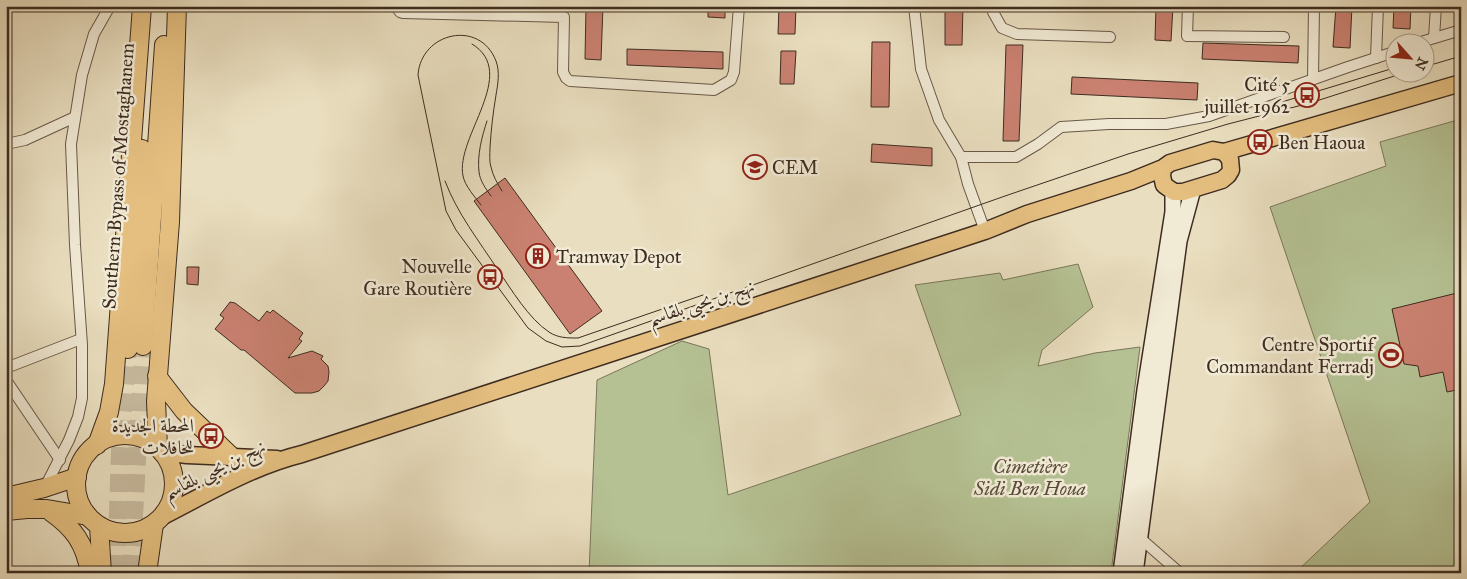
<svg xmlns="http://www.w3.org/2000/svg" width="1467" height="579" viewBox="0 0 1467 579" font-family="'IM FELL Great Primer',Amiri,serif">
  <rect width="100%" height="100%" fill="#e9debf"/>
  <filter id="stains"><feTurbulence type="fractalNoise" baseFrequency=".004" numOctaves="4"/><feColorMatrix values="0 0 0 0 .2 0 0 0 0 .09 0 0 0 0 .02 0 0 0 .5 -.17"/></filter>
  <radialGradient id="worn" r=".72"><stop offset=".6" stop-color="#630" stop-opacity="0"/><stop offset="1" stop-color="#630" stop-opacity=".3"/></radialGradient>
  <!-- green -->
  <g fill="#b5c193" stroke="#7a765a">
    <path d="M1461,119V573H1295L1370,502L1270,207L1386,166L1380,142Z"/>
    <path d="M1078,264L1093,307L1042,350L1038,366L1095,353L1140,347L1111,573H589L597,380L682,341L709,349L728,495L961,415L915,285L1000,273L1003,280Z"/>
  </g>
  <!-- building -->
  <g fill="#ca8171" stroke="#3e2c20">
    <path d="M586,6H603L601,60L585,59Z"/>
    <path d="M708,6H725V18L708,17Z"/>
    <path d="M779,6H796L795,34H778Z"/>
    <path d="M945,6H963L962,45H945Z"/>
    <path d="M1156,6H1173L1171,41L1155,40Z"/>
    <path d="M1336,6H1352L1350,48L1333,47Z"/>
    <path d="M1394,6H1411L1410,29L1393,28Z"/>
    <path d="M872,42H890L889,107H871Z"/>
    <path d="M1203,43L1299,46L1298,63L1202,59Z"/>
    <path d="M1006,45H1023L1019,141H1003Z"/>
    <path d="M627,49L723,52V69L627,65Z"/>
    <path d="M781,51H796L794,84H780Z"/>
    <path d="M1072,77L1198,83L1197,100L1071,94Z"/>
    <path d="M872,144L932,148V166L871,162Z"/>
    <path d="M505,178L602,311L570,334L474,201Z"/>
    <path d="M187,267H199L198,285L187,284Z"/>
    <path d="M1461,292V389L1447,392L1443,372L1420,377L1418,366L1404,364L1392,309Z"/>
    <path d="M230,302L235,303L259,321L267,311L270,313L273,310L303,333L299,339L302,341L288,358L312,351L323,356L321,359L328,366L329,372L328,381L324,386L319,391L312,393H295L244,350H241L215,329L224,318L220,315Z"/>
  </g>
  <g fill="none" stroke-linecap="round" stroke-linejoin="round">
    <!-- trunk-tunnel -->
    <g stroke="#c7ba9f" stroke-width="18" stroke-dasharray="18 9" stroke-linecap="butt">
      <path d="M116,573L120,451L128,349"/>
      <path d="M131,573L143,346"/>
    </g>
    <defs>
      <g id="minor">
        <path d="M395,6L400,12L403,13L564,17L563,72L566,78L570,81L714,90L731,80L734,72L739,6"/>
        <path d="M914,6L921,69L939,120L961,157L968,184L985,231"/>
        <path d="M993,6V12L1002,28L1017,34L1110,37"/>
        <path d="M1188,6L1187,36L1284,37"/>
        <path d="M1434,38L1436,6"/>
        <path d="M1421,42L1461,30"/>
        <path d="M1376,58L1378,6"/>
        <path d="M1313,79L1314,6"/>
        <path d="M6,144L25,140L75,117"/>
        <path d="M961,157H1016L1038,144L1061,127L1109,124H1166L1209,116L1348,67L1394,52"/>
        <path d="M6,368L81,339"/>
        <path d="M6,380L60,460"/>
        <path d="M45,487L69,440L78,417L82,398V345L75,245L71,144L82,75L94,34L110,6"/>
        <path d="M1136,537L1140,538L1180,573"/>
      </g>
      <g id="secondary">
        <path d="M1121,573L1145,390L1173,212V191"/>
        <path d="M1135,573L1179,241L1193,189"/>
      </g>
      <g id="primary">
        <path d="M1224,152L1461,83"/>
        <path d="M162,452L187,455L277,459"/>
        <path d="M163,516C208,493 253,466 302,454L985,231L1027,214L1131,181L1163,168L1170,163L1213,150L1224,152L1230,159L1231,170L1228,175L1222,180L1183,192H1174L1164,185L1162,176L1163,168"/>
      </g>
      <g id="trunk">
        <path d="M143,346L164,45"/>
        <path d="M128,349L138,220L142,149"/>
        <path d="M157,376L184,411L232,457"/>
        <circle cx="125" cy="484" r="49"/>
        <path d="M97,445L109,412L114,384L142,6"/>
        <path d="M158,448L156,401L170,222L177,6"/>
        <path d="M6,497L44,488L77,477"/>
        <path d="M6,511L27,509H47L88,516"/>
        <path d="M51,512C74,528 85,544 90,573"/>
        <path d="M99,526L102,573"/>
        <path d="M147,573L154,524"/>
      </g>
    </defs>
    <!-- minor casing -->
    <use href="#minor" stroke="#695848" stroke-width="12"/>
    <!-- secondary casing -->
    <use href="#secondary" stroke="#3e2c20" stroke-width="18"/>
    <!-- primary casing -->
    <use href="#primary" stroke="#3e2c20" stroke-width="19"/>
    <!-- trunk casing -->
    <use href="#trunk" stroke="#3e2c20" stroke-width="20"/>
    <!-- minor -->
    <use href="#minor" stroke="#f1ead5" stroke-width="10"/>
    <!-- secondary -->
    <use href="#secondary" stroke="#f1ead5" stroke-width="15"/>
    <!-- primary -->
    <use href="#primary" stroke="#e4bf80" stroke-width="16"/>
    <!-- trunk -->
    <use href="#trunk" stroke="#e4bf80" stroke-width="18"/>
    <!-- tram -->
    <g stroke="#3e2c20" stroke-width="1">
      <path d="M472,44C520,73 455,137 463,176C465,186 475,197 481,205"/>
      <path d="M1424,67L1461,56"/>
      <path d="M1272,105L1394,68"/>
      <path d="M487,121C482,136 477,155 479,172C480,181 486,189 491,196"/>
      <path d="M445,181C457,213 479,241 498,270C511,289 529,319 549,332C558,338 567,338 578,338L703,295"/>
      <path d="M502,191C497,183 493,176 491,167C489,161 490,154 490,148C491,130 493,113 496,95C498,83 500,72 496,61C480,19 421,32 418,75L446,211L456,230L528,328L546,341L562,347L580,346L1005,196L1128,154L1228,124L1310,103L1407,72"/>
    </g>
  </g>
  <!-- icons -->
  <defs>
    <symbol id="bus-ring" viewBox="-11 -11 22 22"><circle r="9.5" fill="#f1ead5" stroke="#8f2418" stroke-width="1.5"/><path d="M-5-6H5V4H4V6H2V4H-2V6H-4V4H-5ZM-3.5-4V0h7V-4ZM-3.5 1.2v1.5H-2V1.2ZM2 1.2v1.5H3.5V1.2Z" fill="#8f2418"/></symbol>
    <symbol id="school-ring" viewBox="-11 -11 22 22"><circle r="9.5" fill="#f1ead5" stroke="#8f2418" stroke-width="1.5"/><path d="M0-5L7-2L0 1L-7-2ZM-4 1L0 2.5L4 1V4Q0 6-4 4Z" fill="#8f2418"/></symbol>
    <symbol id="building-ring" viewBox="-11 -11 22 22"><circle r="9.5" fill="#f1ead5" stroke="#8f2418" stroke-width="1.5"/><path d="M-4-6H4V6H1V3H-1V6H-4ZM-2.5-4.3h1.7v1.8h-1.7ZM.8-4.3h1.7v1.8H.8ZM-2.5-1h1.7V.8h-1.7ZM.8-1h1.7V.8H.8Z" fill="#8f2418"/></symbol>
    <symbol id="stadium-ring" viewBox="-11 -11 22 22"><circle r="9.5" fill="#f1ead5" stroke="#8f2418" stroke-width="1.5"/><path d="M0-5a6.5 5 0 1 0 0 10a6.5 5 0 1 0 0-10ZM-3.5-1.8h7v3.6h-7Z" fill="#8f2418"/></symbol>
  </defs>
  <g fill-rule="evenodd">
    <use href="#bus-ring" x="1293" y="81" width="28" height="28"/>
    <use href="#bus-ring" x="1246" y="128" width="28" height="28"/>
    <use href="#school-ring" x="741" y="153" width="28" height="28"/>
    <use href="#building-ring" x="524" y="242" width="28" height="28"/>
    <use href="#bus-ring" x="476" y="263" width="28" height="28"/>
    <use href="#stadium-ring" x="1377" y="341" width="28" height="28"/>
    <use href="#bus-ring" x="197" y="422" width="28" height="28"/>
  </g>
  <g text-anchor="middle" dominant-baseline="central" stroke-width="5" stroke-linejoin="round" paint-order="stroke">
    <!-- poi labels -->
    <g font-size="19" fill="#3e2c20" stroke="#f1ead5" text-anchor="end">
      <text x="1290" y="84">Cité 5<tspan x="1290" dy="22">juillet 1962</tspan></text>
      <text x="1278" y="142" text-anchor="start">Ben Haoua</text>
      <text x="772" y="167" text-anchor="start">CEM</text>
      <text x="556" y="256" text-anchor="start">Tramway Depot</text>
      <text x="472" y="266">Nouvelle<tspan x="472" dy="22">Gare Routière</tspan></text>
      <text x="1374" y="344">Centre Sportif<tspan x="1374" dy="22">Commandant Ferradj</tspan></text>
      <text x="194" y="425">المحطة الجديدة<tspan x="194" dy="22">للحافلات</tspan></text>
    </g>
    <!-- street labels -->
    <g font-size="19" fill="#3e2c20" stroke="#f1ead5">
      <text transform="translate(118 176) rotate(-86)">Southern Bypass of Mostaghanem</text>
      <text transform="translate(701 302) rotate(-18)">نهج بن يحيى بلقاسم</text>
      <text transform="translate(214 469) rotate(-26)">نهج بن يحيى بلقاسم</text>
    </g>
    <!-- park labels -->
    <g font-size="19" font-style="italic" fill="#564a37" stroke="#f1ead5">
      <text x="1030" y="466">Cimetière<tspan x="1030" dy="22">Sidi Ben Houa</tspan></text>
    </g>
  </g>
  <!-- margin -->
  <rect width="1467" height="579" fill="none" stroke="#e9debf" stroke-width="25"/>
  <rect x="8" y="8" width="1452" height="564" fill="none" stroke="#3e2c20" stroke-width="2.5"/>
  <rect x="12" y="12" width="1442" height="554" fill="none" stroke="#3e2c20"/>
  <!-- north arrow -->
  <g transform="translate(1410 58) rotate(117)"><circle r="24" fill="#f1ead5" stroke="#a99e8d"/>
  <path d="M0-4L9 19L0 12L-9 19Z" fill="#8f2418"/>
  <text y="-8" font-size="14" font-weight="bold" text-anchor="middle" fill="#3e2c20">N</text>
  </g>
  <rect width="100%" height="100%" filter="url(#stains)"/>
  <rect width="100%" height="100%" fill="url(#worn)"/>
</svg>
